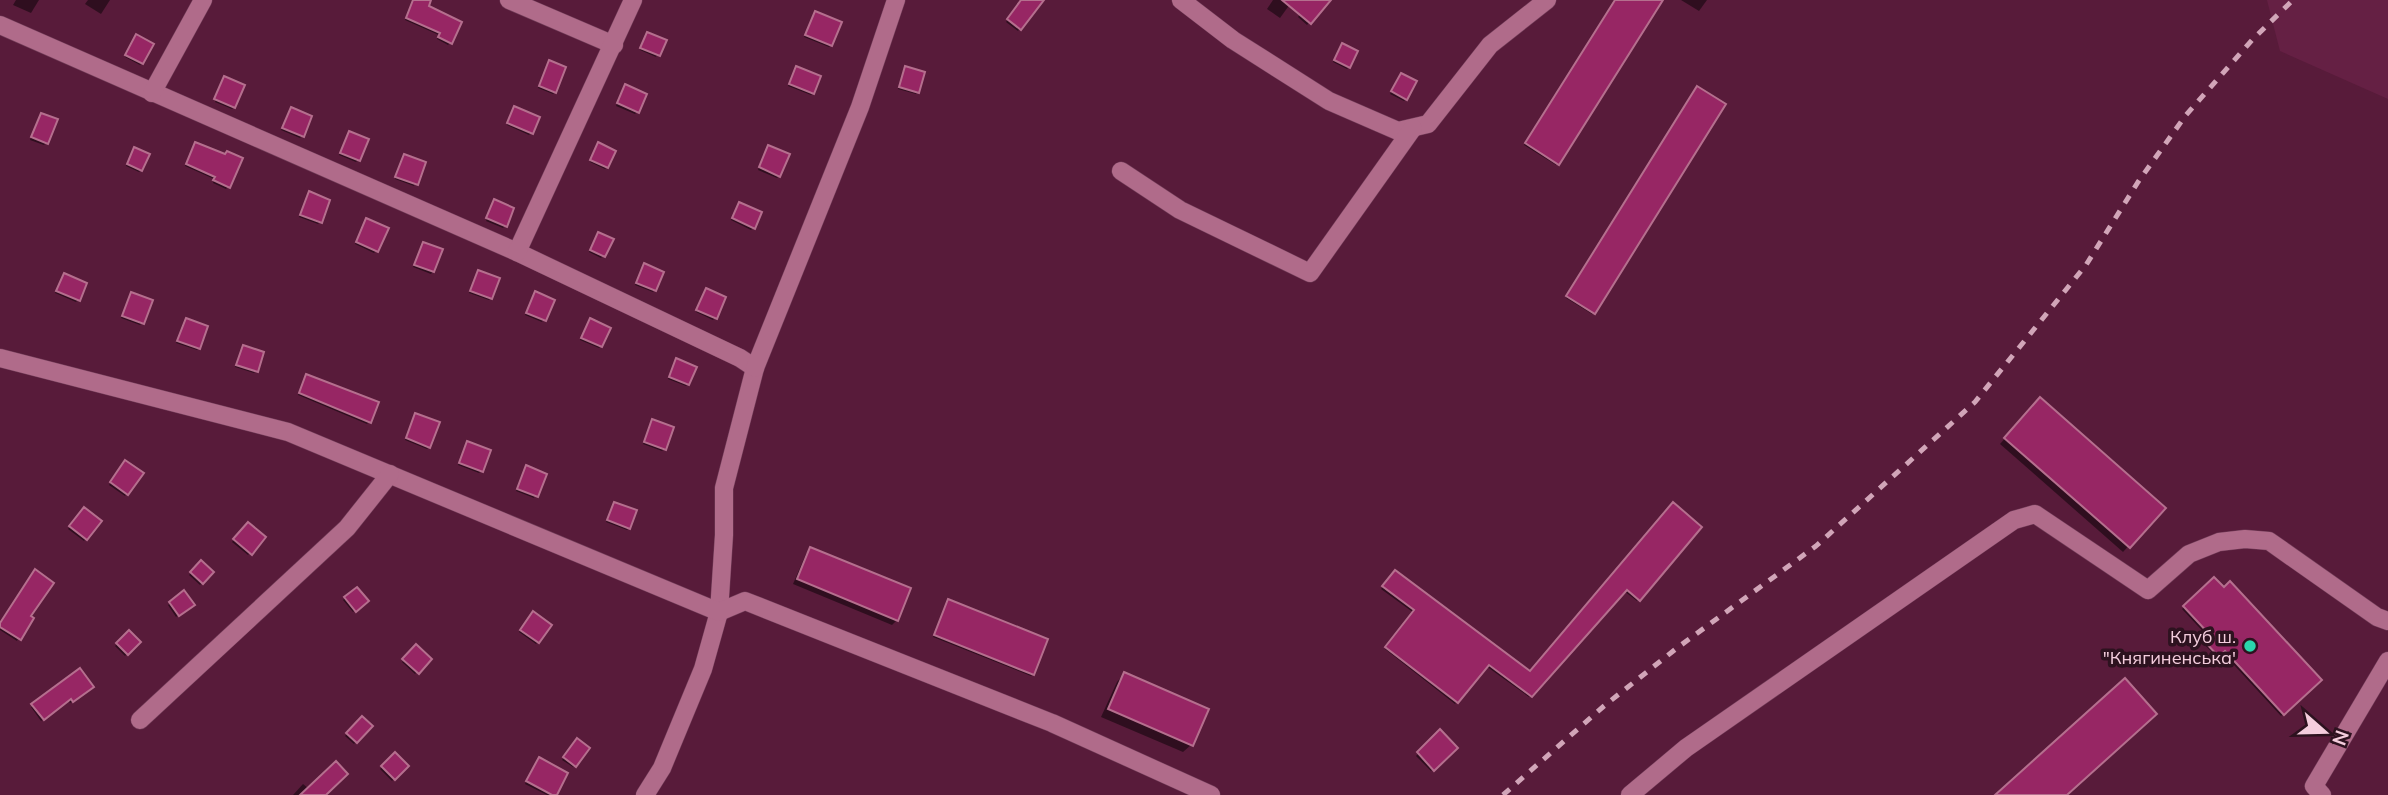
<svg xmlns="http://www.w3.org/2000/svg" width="2388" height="795" viewBox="0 0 2388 795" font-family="Mulish,sans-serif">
  <rect width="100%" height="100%" fill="#581b3a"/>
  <!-- built -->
  <path fill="#652044" d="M2267,0H2388V99L2280,51Z"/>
  <!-- shadow -->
  <g fill="#0007">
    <path d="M16,0H39L31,13L13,5Z"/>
    <path d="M88,0H110L101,14L85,4Z"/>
    <path d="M417,0L450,43L448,45L437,39L439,35L405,20L413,1Z"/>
    <path d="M1023,0H1042L1018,31L1006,22Z"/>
    <path d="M1273,0H1293L1280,18L1267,9Z"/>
    <path d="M1312,0H1318L1324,5L1307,25L1298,17Z"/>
    <path d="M1616,0H1661L1556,165L1524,145Z"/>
    <path d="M1681,0H1707L1699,11Z"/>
    <path d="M815,13L831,45L829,47L804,37Z"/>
    <path d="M646,36L664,41L656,57L640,50Z"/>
    <path d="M134,39L142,63L140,65L125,57Z"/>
    <path d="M1340,47L1349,67L1347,69L1333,62Z"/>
    <path d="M548,64L555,92L553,94L538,88Z"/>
    <path d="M796,68L813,93L811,95L788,86Z"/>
    <path d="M904,70L918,92L916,94L898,89Z"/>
    <path d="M1400,77L1406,99L1404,101L1390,94Z"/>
    <path d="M225,78L234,107L232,109L215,102Z"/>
    <path d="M624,88L637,112L635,114L616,106Z"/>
    <path d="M1695,90L1594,312L1592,314L1566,298Z"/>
    <path d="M291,109L302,136L300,138L281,130Z"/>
    <path d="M513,110L531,133L529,135L507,125Z"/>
    <path d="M39,117L46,143L44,145L30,140Z"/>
    <path d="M349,133L358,160L356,162L339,155Z"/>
    <path d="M195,144L224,156L228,187L226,189L213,183L214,179L185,166Z"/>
    <path d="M597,147L607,167L605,169L590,162Z"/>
    <path d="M767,149L779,176L777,178L758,170Z"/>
    <path d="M133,151L141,170L139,172L126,166Z"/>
    <path d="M404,156L424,163L414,186L395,179Z"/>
    <path d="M308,195L320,222L318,224L299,217Z"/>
    <path d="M493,204L505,226L503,228L486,221Z"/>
    <path d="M738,206L753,228L751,230L731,220Z"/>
    <path d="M365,222L376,251L374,253L355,244Z"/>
    <path d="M597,236L603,256L601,258L589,252Z"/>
    <path d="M423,244L433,271L431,274L413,267Z"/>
    <path d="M643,267L662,273L653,292L635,285Z"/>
    <path d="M478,272L491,298L489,300L469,293Z"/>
    <path d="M62,277L78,300L76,302L55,293Z"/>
    <path d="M705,292L715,318L713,320L696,312Z"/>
    <path d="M132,294L142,323L140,325L121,318Z"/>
    <path d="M534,295L553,301L542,322L525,315Z"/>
    <path d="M186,320L199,348L197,350L176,343Z"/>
    <path d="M590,320L601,346L599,348L580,340Z"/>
    <path d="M243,347L256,371L254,373L235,367Z"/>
    <path d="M676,360L688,384L686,386L668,379Z"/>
    <path d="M305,378L369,422L367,424L298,395Z"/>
    <path d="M2035,404L2163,508L2123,552L2000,444Z"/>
    <path d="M415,415L429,447L427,449L405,440Z"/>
    <path d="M653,421L664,449L662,451L643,444Z"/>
    <path d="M467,443L481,471L479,473L458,465Z"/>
    <path d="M123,464L141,474L125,496L109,485Z"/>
    <path d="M525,469L545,474L534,498L516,491Z"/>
    <path d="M1673,505L1700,527L1637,601L1624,591L1529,697L1486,666L1455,704L1385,649L1414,613L1381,589L1396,572L1530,673Z"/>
    <path d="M613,506L629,528L627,530L606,522Z"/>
    <path d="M84,509L100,522L84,541L68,529Z"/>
    <path d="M248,524L264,538L248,555L232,542Z"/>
    <path d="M811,549L897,620L892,625L793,584L806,554Z"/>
    <path d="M201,562L212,573L200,585L189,575Z"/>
    <path d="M2214,579L2319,680L2281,716L2222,652L2216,657L2204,644L2210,639L2182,609Z"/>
    <path d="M356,589L366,601L353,612L343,600Z"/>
    <path d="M184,593L190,606L176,617L168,605Z"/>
    <path d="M948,601L1033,674L1031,676L933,637Z"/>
    <path d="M531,615L538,642L536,644L519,632Z"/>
    <path d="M28,617L17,641L0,630V625Z"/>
    <path d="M129,633L138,642L125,656L115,646Z"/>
    <path d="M416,647L429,659L415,674L402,662Z"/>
    <path d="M1124,674L1191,745L1183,752L1101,717L1117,682Z"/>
    <path d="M90,689L70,703L68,700L41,721L31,707Z"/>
    <path d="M362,718L370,726L354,744L345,736Z"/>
    <path d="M1440,732L1455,748L1431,771L1416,756Z"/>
    <path d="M575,743V766L573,767L562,760Z"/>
    <path d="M395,754L407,766L392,781L380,769Z"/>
    <path d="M537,761L555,795H547L525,784Z"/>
    <path d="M303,784L309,789L325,795H293Z"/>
  </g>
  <!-- building -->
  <g fill="#972664" stroke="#b56f8e" stroke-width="2">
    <path d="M413,0H431L429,6L462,22L452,44L438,37L440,33L406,18Z"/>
    <path d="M1021,0H1044L1021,30L1007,19Z"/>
    <path d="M1282,0H1331L1311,24Z"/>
    <path d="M1615,0H1663L1559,165L1525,143Z"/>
    <path d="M815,11L842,22L832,46L805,35Z"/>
    <path d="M647,32L667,40L660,56L640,48Z"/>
    <path d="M136,34L154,44L143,64L125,55Z"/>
    <path d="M1342,43L1358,51L1350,68L1334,60Z"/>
    <path d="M549,60L566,67L556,93L539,86Z"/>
    <path d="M796,66L821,76L814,94L789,84Z"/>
    <path d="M905,66L925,72L919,93L899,87Z"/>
    <path d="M1401,73L1417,81L1407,100L1391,91Z"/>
    <path d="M224,76L245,85L235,108L214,99Z"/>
    <path d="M625,84L647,94L639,113L617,103Z"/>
    <path d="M1697,86L1726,104L1595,314L1566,296Z"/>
    <path d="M514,106L540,117L533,134L507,123Z"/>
    <path d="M291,107L312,116L304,137L282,128Z"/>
    <path d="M41,113L58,119L48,144L31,137Z"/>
    <path d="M349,131L369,139L360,161L340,153Z"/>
    <path d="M195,142L225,154L227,151L243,158L230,188L213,180L215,177L186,164Z"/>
    <path d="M598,142L616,151L608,168L590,160Z"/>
    <path d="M768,145L790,154L780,177L759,167Z"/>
    <path d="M134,147L150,154L142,171L127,164Z"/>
    <path d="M404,154L426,162L418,185L395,177Z"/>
    <path d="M309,191L330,200L322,223L300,215Z"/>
    <path d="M494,199L514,208L507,227L486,218Z"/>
    <path d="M739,202L762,212L755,229L732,218Z"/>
    <path d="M366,218L389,228L378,252L356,242Z"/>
    <path d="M598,232L614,239L605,257L590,250Z"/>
    <path d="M423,242L443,249L434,272L414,265Z"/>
    <path d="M644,263L664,272L656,291L636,283Z"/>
    <path d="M478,270L500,278L492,299L470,291Z"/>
    <path d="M64,273L87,283L80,301L56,291Z"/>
    <path d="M706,288L726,297L717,319L696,310Z"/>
    <path d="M535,291L555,300L546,321L526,313Z"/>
    <path d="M131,292L153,300L144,324L122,316Z"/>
    <path d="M186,318L208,326L200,349L177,341Z"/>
    <path d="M590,318L611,328L602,347L581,338Z"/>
    <path d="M243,345L264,352L258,372L236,365Z"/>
    <path d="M676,358L697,367L689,385L669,377Z"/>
    <path d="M306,374L379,402L371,423L299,393Z"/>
    <path d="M2040,397L2166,508L2130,548L2004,438Z"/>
    <path d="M415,413L440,422L430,448L406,438Z"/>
    <path d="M652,419L674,427L666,450L644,442Z"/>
    <path d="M467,441L491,450L483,472L459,463Z"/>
    <path d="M125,460L144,473L128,495L110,482Z"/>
    <path d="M526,465L547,474L538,497L517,489Z"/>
    <path d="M614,502L637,510L630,529L607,520Z"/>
    <path d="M1673,502L1702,527L1640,601L1627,590L1532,697L1489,665L1458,703L1385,647L1414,610L1382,586L1395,570L1530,671Z"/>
    <path d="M84,507L102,521L87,540L69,526Z"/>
    <path d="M248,522L266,537L252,555L233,539Z"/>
    <path d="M810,547L911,588L898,621L797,579Z"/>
    <path d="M201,560L214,572L203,584L190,572Z"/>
    <path d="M35,569L54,583L31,616L34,618L21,640L0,627V623Z"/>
    <path d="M2214,577L2224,587L2230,581L2322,680L2284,715L2225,651L2219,657L2204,641L2210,635L2183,606Z"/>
    <path d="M357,587L369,601L356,612L344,597Z"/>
    <path d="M184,590L195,605L179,616L169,602Z"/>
    <path d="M948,599L1048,639L1034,675L934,635Z"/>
    <path d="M533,611L552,625L539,643L520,630Z"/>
    <path d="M129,630L141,642L128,655L116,643Z"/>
    <path d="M416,644L432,659L419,674L402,659Z"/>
    <path d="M80,668L94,687L73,702L71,699L44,720L31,704Z"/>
    <path d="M1124,672L1209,709L1193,746L1108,709Z"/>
    <path d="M2125,678L2157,714L2067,795H1995Z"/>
    <path d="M362,716L373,726L357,743L346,733Z"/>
    <path d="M1440,729L1458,748L1434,771L1417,752Z"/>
    <path d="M577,738L590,748L576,767L563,757Z"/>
    <path d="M395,752L409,766L395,780L381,766Z"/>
    <path d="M539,757L568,773L557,795H552L526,781Z"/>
    <path d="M336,761L348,774L326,795H300Z"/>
  </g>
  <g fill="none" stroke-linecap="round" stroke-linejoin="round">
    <defs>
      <g id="minor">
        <path d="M509,0L614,45"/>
        <path d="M1181,0L1233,40L1329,101L1398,131L1428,124L1490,45L1547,0"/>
        <path d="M0,25L517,252L740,358L755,368L724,488V535L719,612L703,669L662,768L645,795"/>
        <path d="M152,93L203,0"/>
        <path d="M1121,171L1180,210L1310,273L1413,128"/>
        <path d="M517,252L633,0"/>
        <path d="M0,358L288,432L719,612L745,601L1052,723L1211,795"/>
        <path d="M755,368L860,107L896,0"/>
        <path d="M140,720L347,528L390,474"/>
        <path d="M1630,795L1686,748L2014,520L2035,514L2148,590L2189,554L2219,542L2245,539L2269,541L2377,617L2388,621"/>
        <path d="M2322,795L2314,786L2388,661"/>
      </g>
    </defs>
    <!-- minor casing -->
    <use href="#minor" stroke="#723e59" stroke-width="19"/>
    <!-- minor -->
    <use href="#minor" stroke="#b06b8a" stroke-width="18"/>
    <!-- rail -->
    <path stroke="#d1a5b8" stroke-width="5" stroke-dasharray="9 9" stroke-linecap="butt" d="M1503,795L1604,706L1677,648L1816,546L1975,402L2086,265L2138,182L2186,115L2252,40L2293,0"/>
  </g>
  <!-- markers -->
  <circle fill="#2ad5ac" stroke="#2d121f" stroke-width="2.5" cx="2250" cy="646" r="7"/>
  <g text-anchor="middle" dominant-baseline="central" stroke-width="7" stroke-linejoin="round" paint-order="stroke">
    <!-- poi labels -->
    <g font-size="18" fill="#f4cddd" stroke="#2d121f" text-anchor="end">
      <text x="2236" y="636">Клуб ш.<tspan x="2236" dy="21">"Княгиненська'</tspan></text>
    </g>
  </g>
  <!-- north arrow -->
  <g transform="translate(2325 732) rotate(110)" stroke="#2d121f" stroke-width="5" paint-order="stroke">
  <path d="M0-5L12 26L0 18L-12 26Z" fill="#f4cddd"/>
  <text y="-10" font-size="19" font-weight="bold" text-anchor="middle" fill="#f4cddd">N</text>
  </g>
</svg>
